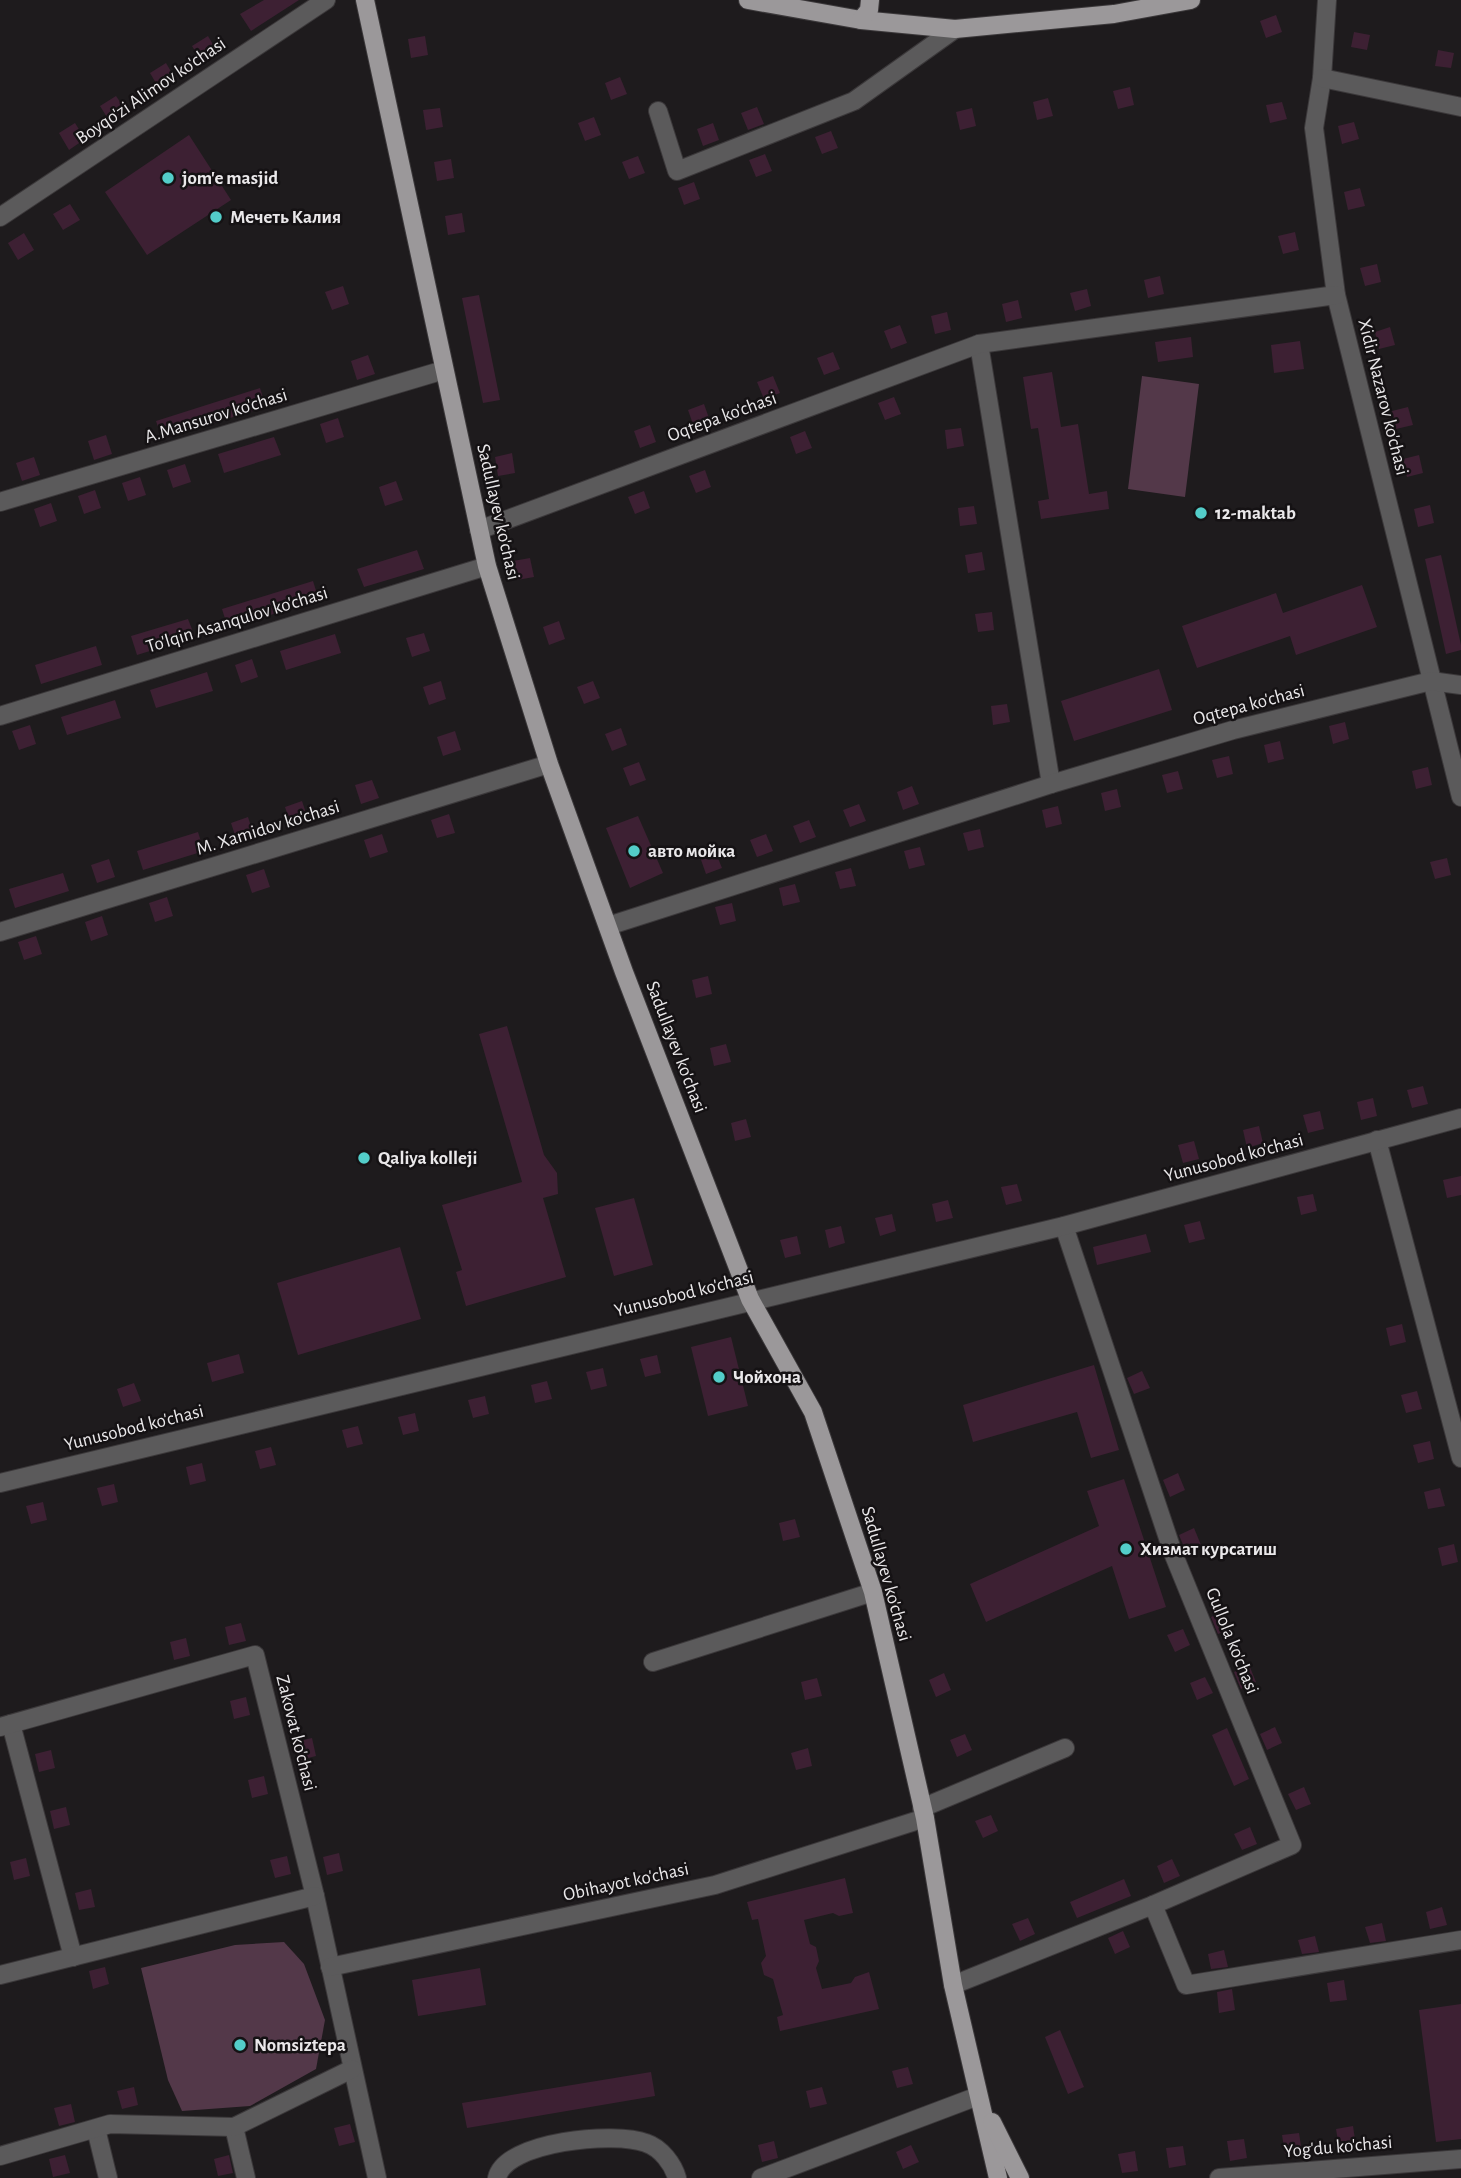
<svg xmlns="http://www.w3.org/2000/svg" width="1461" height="2178" viewBox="0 0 1461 2178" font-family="'Alegreya Sans',sans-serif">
  <rect width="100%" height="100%" fill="#1e1b1d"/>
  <!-- green -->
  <g fill="#533849">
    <path d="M1142,376L1199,384L1185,497L1128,489Z"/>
    <path d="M284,1942L304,1964L325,2020L316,2069L250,2106L182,2111L168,2080L141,1968L235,1945Z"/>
  </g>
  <!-- building -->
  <g fill="#3d2033">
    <path d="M264,0H299L251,31L240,14Z"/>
    <path d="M1276,15L1282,32L1266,38L1260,21Z"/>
    <path d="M1354,32L1370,35L1367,50L1351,47Z"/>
    <path d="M208,36L218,53L202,62L192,46Z"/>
    <path d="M425,36L428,55L411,58L408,39Z"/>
    <path d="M1438,50L1454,53L1451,68L1435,66Z"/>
    <path d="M166,63L176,80L160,90L150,73Z"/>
    <path d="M620,77L627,94L611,100L605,83Z"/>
    <path d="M1130,87L1134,105L1118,109L1113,91Z"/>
    <path d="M116,96L127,112L110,122L100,106Z"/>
    <path d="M1048,98L1053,116L1037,120L1033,102Z"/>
    <path d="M1282,102L1287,119L1270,123L1266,105Z"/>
    <path d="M757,107L764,124L748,130L741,113Z"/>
    <path d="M440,108L443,127L426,130L423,110Z"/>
    <path d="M972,108L976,126L960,130L956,112Z"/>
    <path d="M594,117L601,135L585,141L578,123Z"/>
    <path d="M1354,122L1359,139L1342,144L1338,126Z"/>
    <path d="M75,123L85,139L69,150L59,133Z"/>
    <path d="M713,123L719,140L703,146L697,129Z"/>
    <path d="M831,131L838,148L822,154L815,137Z"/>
    <path d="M189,135L231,200L147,255L105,192Z"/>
    <path d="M765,154L772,171L756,177L749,160Z"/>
    <path d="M638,156L645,173L629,179L622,162Z"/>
    <path d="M451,159L454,178L437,181L434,162Z"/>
    <path d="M694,182L700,199L684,205L678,188Z"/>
    <path d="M1360,188L1365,206L1348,210L1344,192Z"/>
    <path d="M70,204L80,220L63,230L53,214Z"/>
    <path d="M462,213L465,232L448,235L445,216Z"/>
    <path d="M1295,232L1299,250L1283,254L1278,236Z"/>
    <path d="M24,233L34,250L18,260L8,243Z"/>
    <path d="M1377,264L1381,282L1365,286L1360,268Z"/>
    <path d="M1160,276L1164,294L1148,298L1144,280Z"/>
    <path d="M343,286L349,304L332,310L325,292Z"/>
    <path d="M1087,289L1091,306L1075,311L1070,293Z"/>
    <path d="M479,295L500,400L483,403L462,298Z"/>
    <path d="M1018,300L1022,318L1006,322L1002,304Z"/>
    <path d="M947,312L951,330L935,334L931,316Z"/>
    <path d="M900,325L907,343L891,349L884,331Z"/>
    <path d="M1390,327L1395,345L1379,349L1375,332Z"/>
    <path d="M1191,337L1193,357L1158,362L1155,342Z"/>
    <path d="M1300,341L1304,369L1274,373L1271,345Z"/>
    <path d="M833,352L840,369L824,375L817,358Z"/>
    <path d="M368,355L375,374L357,380L351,361Z"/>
    <path d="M1052,372L1061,427L1078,424L1089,494L1107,491L1109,509L1041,519L1038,501L1049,499L1038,428L1031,429L1023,377Z"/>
    <path d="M773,376L780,393L764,399L757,382Z"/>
    <path d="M260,388L266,407L162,439L156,421Z"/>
    <path d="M894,397L901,414L885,420L878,403Z"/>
    <path d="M704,404L710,421L694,427L688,410Z"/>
    <path d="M1408,407L1413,425L1396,429L1392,411Z"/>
    <path d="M338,418L344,437L326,443L320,424Z"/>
    <path d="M650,425L656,442L640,448L634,431Z"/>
    <path d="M961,428L964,446L947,449L945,430Z"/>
    <path d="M805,431L812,448L796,454L790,437Z"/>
    <path d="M106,435L112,454L94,460L88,441Z"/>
    <path d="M274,437L281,455L224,473L218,454Z"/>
    <path d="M512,453L515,473L498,476L495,457Z"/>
    <path d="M1419,455L1423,473L1407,477L1403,459Z"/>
    <path d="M34,457L40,475L22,481L16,463Z"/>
    <path d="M185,464L191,482L173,488L167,470Z"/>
    <path d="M705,470L711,487L696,493L689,476Z"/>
    <path d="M140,477L146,495L128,501L122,483Z"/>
    <path d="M396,481L403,500L385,506L379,487Z"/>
    <path d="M95,490L101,508L84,514L78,496Z"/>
    <path d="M644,491L650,508L635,514L628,497Z"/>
    <path d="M51,503L57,521L40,527L34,509Z"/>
    <path d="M1430,505L1434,523L1418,527L1414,509Z"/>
    <path d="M974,506L977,524L960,526L958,508Z"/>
    <path d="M417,550L424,569L364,587L357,569Z"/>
    <path d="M982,552L985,570L968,573L965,555Z"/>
    <path d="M1441,555L1461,645V650L1446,654L1425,559Z"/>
    <path d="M530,558L534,577L517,580L513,561Z"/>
    <path d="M313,581L319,600L228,628L222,609Z"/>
    <path d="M1362,585L1377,627L1296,655L1290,636L1197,668L1182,626L1276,593L1283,613Z"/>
    <path d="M992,612L994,630L978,632L975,614Z"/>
    <path d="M188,619L195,637L137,655L131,636Z"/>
    <path d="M559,621L565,639L549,645L543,627Z"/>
    <path d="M424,633L430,651L412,657L406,638Z"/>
    <path d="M335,634L341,653L286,670L280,651Z"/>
    <path d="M96,646L102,665L41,684L35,665Z"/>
    <path d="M252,659L258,677L241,683L235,665Z"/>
    <path d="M1159,669L1172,710L1074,741L1061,701Z"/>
    <path d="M207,672L213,691L156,708L150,690Z"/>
    <path d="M441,681L446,699L429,705L423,687Z"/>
    <path d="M593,681L600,698L584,704L577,687Z"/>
    <path d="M115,700L121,718L67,735L61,717Z"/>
    <path d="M1007,704L1010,722L993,725L991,706Z"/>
    <path d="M1345,722L1349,739L1333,744L1329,726Z"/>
    <path d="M30,725L36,744L19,750L12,731Z"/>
    <path d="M621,728L627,745L612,751L605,734Z"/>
    <path d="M455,731L461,750L443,756L437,737Z"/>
    <path d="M1280,741L1284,759L1268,763L1264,745Z"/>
    <path d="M1229,756L1233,774L1217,778L1212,760Z"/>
    <path d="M639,762L646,780L630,786L623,768Z"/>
    <path d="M1428,767L1432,785L1416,789L1412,771Z"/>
    <path d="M1178,771L1183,789L1167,793L1162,775Z"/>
    <path d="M372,780L379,798L361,804L355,785Z"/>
    <path d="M912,786L919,804L903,810L897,792Z"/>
    <path d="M1117,789L1121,807L1105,811L1101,793Z"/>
    <path d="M302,801L308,819L291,825L285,807Z"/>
    <path d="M859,804L866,821L850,827L843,810Z"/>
    <path d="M1058,806L1062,824L1046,828L1042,810Z"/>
    <path d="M449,814L455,833L437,838L431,820Z"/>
    <path d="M638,816L663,873L630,888L606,828Z"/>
    <path d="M248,817L254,836L237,841L231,823Z"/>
    <path d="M809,820L816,837L800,843L793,826Z"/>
    <path d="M980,829L984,847L968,851L963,833Z"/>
    <path d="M198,832L204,851L143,870L137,851Z"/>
    <path d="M382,834L388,852L370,858L364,840Z"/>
    <path d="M766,834L773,851L757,857L750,840Z"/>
    <path d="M920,847L925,865L909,869L904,851Z"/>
    <path d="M715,851L722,868L706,874L700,857Z"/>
    <path d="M1447,858L1451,875L1435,879L1430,862Z"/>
    <path d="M109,859L115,877L97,883L91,865Z"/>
    <path d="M851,868L856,886L840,889L835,872Z"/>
    <path d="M264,869L270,887L252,893L246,875Z"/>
    <path d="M63,873L69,891L15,908L9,889Z"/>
    <path d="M795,884L800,902L783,906L779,888Z"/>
    <path d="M167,897L173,916L155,922L149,903Z"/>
    <path d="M732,903L736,921L720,925L715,907Z"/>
    <path d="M102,916L108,935L91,941L85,922Z"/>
    <path d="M36,936L42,954L24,960L18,942Z"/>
    <path d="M708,976L712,994L696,998L692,980Z"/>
    <path d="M507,1026L544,1155L557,1173L558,1194L543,1198L566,1277L466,1306L456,1272L462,1270L442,1205L522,1182L479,1034Z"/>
    <path d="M726,1044L731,1062L714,1066L710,1048Z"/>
    <path d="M1423,1086L1428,1104L1412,1108L1407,1090Z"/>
    <path d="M1373,1098L1377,1116L1361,1120L1357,1102Z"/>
    <path d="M1320,1111L1324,1129L1308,1133L1303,1115Z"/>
    <path d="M746,1119L751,1137L735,1141L731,1123Z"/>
    <path d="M1259,1126L1263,1143L1247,1148L1243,1130Z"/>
    <path d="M1194,1141L1199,1159L1183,1163L1178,1145Z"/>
    <path d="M1461,1176V1195L1447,1198L1443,1180Z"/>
    <path d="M1017,1184L1022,1201L1006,1205L1001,1187Z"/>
    <path d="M1313,1194L1317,1211L1301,1215L1297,1197Z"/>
    <path d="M634,1198L653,1265L614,1276L595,1208Z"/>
    <path d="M948,1200L953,1218L936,1222L932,1204Z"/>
    <path d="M892,1214L896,1231L880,1236L875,1218Z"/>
    <path d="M1200,1221L1205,1239L1189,1243L1184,1225Z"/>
    <path d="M841,1226L845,1243L829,1248L825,1230Z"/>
    <path d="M1146,1234L1151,1252L1097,1265L1093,1247Z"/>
    <path d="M797,1236L801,1254L785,1258L780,1240Z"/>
    <path d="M400,1247L421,1319L298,1355L277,1283Z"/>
    <path d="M1402,1324L1406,1342L1390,1346L1386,1328Z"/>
    <path d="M731,1337L748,1406L708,1416L691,1347Z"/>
    <path d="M239,1354L244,1373L212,1382L207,1363Z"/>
    <path d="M657,1355L661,1373L645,1377L640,1359Z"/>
    <path d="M1094,1365L1119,1450L1091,1458L1077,1412L973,1442L963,1405Z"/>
    <path d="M603,1368L607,1386L591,1390L586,1372Z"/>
    <path d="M1142,1371L1150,1388L1134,1394L1127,1378Z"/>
    <path d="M547,1381L552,1399L535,1403L531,1385Z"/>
    <path d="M134,1383L141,1401L123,1407L117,1389Z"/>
    <path d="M1417,1391L1422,1409L1406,1413L1401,1395Z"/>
    <path d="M485,1396L489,1414L473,1418L468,1400Z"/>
    <path d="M415,1413L419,1431L403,1435L398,1417Z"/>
    <path d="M358,1426L363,1444L347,1448L342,1430Z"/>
    <path d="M1430,1441L1434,1459L1418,1463L1413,1445Z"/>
    <path d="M271,1447L276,1465L260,1469L255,1451Z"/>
    <path d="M202,1463L206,1481L190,1485L186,1467Z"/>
    <path d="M1178,1473L1185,1490L1170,1497L1163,1480Z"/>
    <path d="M1124,1479L1166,1607L1129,1619L1112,1566L986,1622L970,1584L1099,1526L1087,1491Z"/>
    <path d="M114,1484L118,1502L102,1506L97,1488Z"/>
    <path d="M1440,1488L1445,1506L1428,1509L1424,1492Z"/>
    <path d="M43,1502L47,1520L31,1524L26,1506Z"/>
    <path d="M795,1519L800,1537L783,1541L779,1523Z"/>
    <path d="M1194,1528L1201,1545L1186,1552L1179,1535Z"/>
    <path d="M1454,1544L1458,1562L1442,1566L1438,1548Z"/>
    <path d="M1224,1611L1232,1628L1218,1634L1211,1617Z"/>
    <path d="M241,1623L246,1641L229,1645L225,1627Z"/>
    <path d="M1183,1629L1190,1645L1175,1652L1167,1635Z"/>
    <path d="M186,1638L190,1656L174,1660L170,1642Z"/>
    <path d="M1249,1665L1256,1682L1241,1689L1234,1672Z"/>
    <path d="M944,1673L951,1690L936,1697L929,1680Z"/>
    <path d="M1205,1677L1213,1693L1197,1700L1190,1683Z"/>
    <path d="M817,1678L822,1696L805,1700L801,1682Z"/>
    <path d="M246,1697L250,1715L234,1719L230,1701Z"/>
    <path d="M1275,1727L1282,1743L1267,1750L1260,1734Z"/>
    <path d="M1227,1728L1249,1779L1234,1786L1212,1735Z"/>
    <path d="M965,1734L972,1750L957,1757L950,1740Z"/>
    <path d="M312,1738L316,1756L300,1760L295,1742Z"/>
    <path d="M808,1748L812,1766L796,1770L791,1753Z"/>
    <path d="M51,1750L55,1768L39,1772L35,1754Z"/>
    <path d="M264,1776L268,1794L252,1798L248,1780Z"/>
    <path d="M1304,1787L1311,1804L1296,1810L1288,1794Z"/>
    <path d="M66,1807L70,1825L54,1829L50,1811Z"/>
    <path d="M991,1815L998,1831L983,1838L975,1821Z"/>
    <path d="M1250,1827L1257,1844L1242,1850L1234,1834Z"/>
    <path d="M339,1853L343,1871L327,1875L323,1857Z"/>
    <path d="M287,1856L291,1874L275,1878L270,1860Z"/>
    <path d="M26,1858L30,1876L14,1880L10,1862Z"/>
    <path d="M1172,1859L1180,1876L1164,1883L1157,1866Z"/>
    <path d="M845,1878L853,1913L839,1916L833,1913L804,1920L810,1944L816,1947L819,1961L816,1968L822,1989L851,1983L855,1977L869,1972L879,2009L780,2031L777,2017L783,2015L773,1979L764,1975L761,1963L766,1956L758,1919L752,1920L747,1902Z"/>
    <path d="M1124,1879L1131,1896L1077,1918L1070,1902Z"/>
    <path d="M91,1889L95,1907L79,1910L75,1893Z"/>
    <path d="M1442,1907L1447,1925L1430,1929L1426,1912Z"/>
    <path d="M1028,1918L1035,1934L1020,1941L1012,1924Z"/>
    <path d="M1382,1923L1386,1941L1370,1943L1365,1927Z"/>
    <path d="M1123,1931L1130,1947L1115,1954L1108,1938Z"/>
    <path d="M1315,1936L1319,1952L1302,1954L1298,1940Z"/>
    <path d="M1224,1950L1228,1967L1211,1969L1208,1954Z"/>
    <path d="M105,1967L109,1984L93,1989L89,1971Z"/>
    <path d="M480,1968L486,2005L418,2016L412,1980Z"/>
    <path d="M1344,1980L1347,2000L1330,2002L1327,1983Z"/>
    <path d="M1232,1989L1235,2010L1219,2013L1217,1992Z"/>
    <path d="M1461,2004V2139L1436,2142L1419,2010Z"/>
    <path d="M1060,2030L1084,2087L1068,2094L1045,2037Z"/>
    <path d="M908,2067L913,2084L897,2088L892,2071Z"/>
    <path d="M651,2072L655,2096L467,2128L462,2103Z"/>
    <path d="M134,2087L138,2105L122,2109L117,2091Z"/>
    <path d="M822,2087L827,2104L810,2108L806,2091Z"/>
    <path d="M71,2104L75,2122L59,2126L54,2108Z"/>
    <path d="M350,2124L355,2142L339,2146L334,2128Z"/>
    <path d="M1353,2126L1356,2146L1339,2148L1336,2129Z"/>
    <path d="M1299,2133L1302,2152L1285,2154L1282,2135Z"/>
    <path d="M1244,2139L1247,2158L1230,2161L1227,2141Z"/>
    <path d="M774,2141L778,2158L762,2162L758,2145Z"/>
    <path d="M911,2145L919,2162L903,2169L896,2152Z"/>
    <path d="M1183,2146L1186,2165L1169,2168L1166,2148Z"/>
    <path d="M1135,2151L1138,2171L1122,2173L1118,2154Z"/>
    <path d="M65,2155L70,2173L53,2177L49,2159Z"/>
    <path d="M229,2155L233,2173L218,2176L214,2159Z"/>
  </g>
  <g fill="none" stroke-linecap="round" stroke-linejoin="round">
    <defs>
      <g id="minor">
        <path d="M1327,0L1322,78L1314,128L1336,295L1461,797"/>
        <path d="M1322,78L1461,107"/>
        <path d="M658,111L677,171L854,101L955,29"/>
        <path d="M0,217L326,0"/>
        <path d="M979,344L1051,784"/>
        <path d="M0,502L444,370"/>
        <path d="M479,530L979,344L1336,295"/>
        <path d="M0,716L487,566"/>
        <path d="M608,926L1051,784L1233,730L1431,681L1461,685"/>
        <path d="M0,932L549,764"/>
        <path d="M1377,1140L1461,1458"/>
        <path d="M1064,1226L1173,1553L1292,1845L1153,1905"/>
        <path d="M0,1483L1064,1226L1461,1118"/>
        <path d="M653,1662L873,1592"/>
        <path d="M11,1724L73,1957"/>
        <path d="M0,1727L255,1655L315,1896L377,2178"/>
        <path d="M922,1808L1065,1748"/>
        <path d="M330,1967L715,1885L925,1818"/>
        <path d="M0,1975L315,1896"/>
        <path d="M953,1985L1153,1905L1186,1985L1461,1940"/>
        <path d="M234,2127L246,2178"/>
        <path d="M96,2129L108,2178"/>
        <path d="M0,2156L110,2124L234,2127L352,2069"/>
        <path d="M497,2178C505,2141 616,2131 646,2143C661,2148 673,2164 677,2178"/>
        <path d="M761,2178L978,2096"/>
        <path d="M1219,2178L1461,2159"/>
      </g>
      <g id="major">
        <path d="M365,0L487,566L549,764L624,972L750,1299L813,1412L873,1592L925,1818L953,1985L998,2178"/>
        <path d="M748,0L861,20L955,29L1114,14L1191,0"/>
        <path d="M861,20L869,10L870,0"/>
        <path d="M992,2122L1020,2178"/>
      </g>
    </defs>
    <!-- minor casing -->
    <use href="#minor" stroke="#3b383a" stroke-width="20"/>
    <!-- major casing -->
    <use href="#major" stroke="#3b383a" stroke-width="20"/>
    <!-- minor -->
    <use href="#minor" stroke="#5b5a5b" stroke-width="18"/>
    <!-- major -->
    <use href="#major" stroke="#9b989a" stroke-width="18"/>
  </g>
  <!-- markers -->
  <g fill="#53cdc9" stroke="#151214" stroke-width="2.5">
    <circle cx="168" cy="178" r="7"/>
    <circle cx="216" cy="217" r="7"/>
    <circle cx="1201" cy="513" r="7"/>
    <circle cx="634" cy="851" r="7"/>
    <circle cx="364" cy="1158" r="7"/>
    <circle cx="719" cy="1377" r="7"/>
    <circle cx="1126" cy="1549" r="7"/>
    <circle cx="240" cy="2045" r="7"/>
  </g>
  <g text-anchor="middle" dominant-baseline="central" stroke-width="5" stroke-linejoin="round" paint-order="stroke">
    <!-- street labels -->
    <g font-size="19" fill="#eae8ea" stroke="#151214">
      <text transform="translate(151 91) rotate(-34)">Boyqo'zi Alimov ko'chasi</text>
      <text transform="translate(1383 397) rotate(76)">Xidir Nazarov ko'chasi</text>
      <text transform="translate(216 416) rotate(-17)">A.Mansurov ko'chasi</text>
      <text transform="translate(722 417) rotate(-20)">Oqtepa ko'chasi</text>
      <text transform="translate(498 512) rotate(77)">Sadullayev ko'chasi</text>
      <text transform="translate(237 620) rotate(-17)">To'lqin Asanqulov ko'chasi</text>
      <text transform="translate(1249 705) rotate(-15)">Oqtepa ko'chasi</text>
      <text transform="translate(268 828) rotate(-17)">M. Xamidov ko'chasi</text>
      <text transform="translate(676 1047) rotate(69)">Sadullayev ko'chasi</text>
      <text transform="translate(1234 1158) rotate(-15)">Yunusobod ko'chasi</text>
      <text transform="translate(684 1294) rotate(-14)">Yunusobod ko'chasi</text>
      <text transform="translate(134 1428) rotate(-14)">Yunusobod ko'chasi</text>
      <text transform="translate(886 1574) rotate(74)">Sadullayev ko'chasi</text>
      <text transform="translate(1232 1641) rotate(68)">Gullola ko'chasi</text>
      <text transform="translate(296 1733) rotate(76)">Zakovat ko'chasi</text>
      <text transform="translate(626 1882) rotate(-12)">Obihayot ko'chasi</text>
      <text transform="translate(1338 2147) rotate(-5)">Yog'du ko'chasi</text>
    </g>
    <!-- poi labels -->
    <g font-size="19" font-weight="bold" fill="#eae8ea" stroke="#151214" text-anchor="start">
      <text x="182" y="178">jom'e masjid</text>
      <text x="230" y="217">Мечеть Калия</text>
      <text x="1215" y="513">12-maktab</text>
      <text x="648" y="851">авто мойка</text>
      <text x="378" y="1158">Qaliya kolleji</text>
      <text x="733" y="1377">Чойхона</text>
      <text x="1140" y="1549">Хизмат курсатиш</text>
      <text x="254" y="2045">Nomsiztepa</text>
    </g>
  </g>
</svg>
